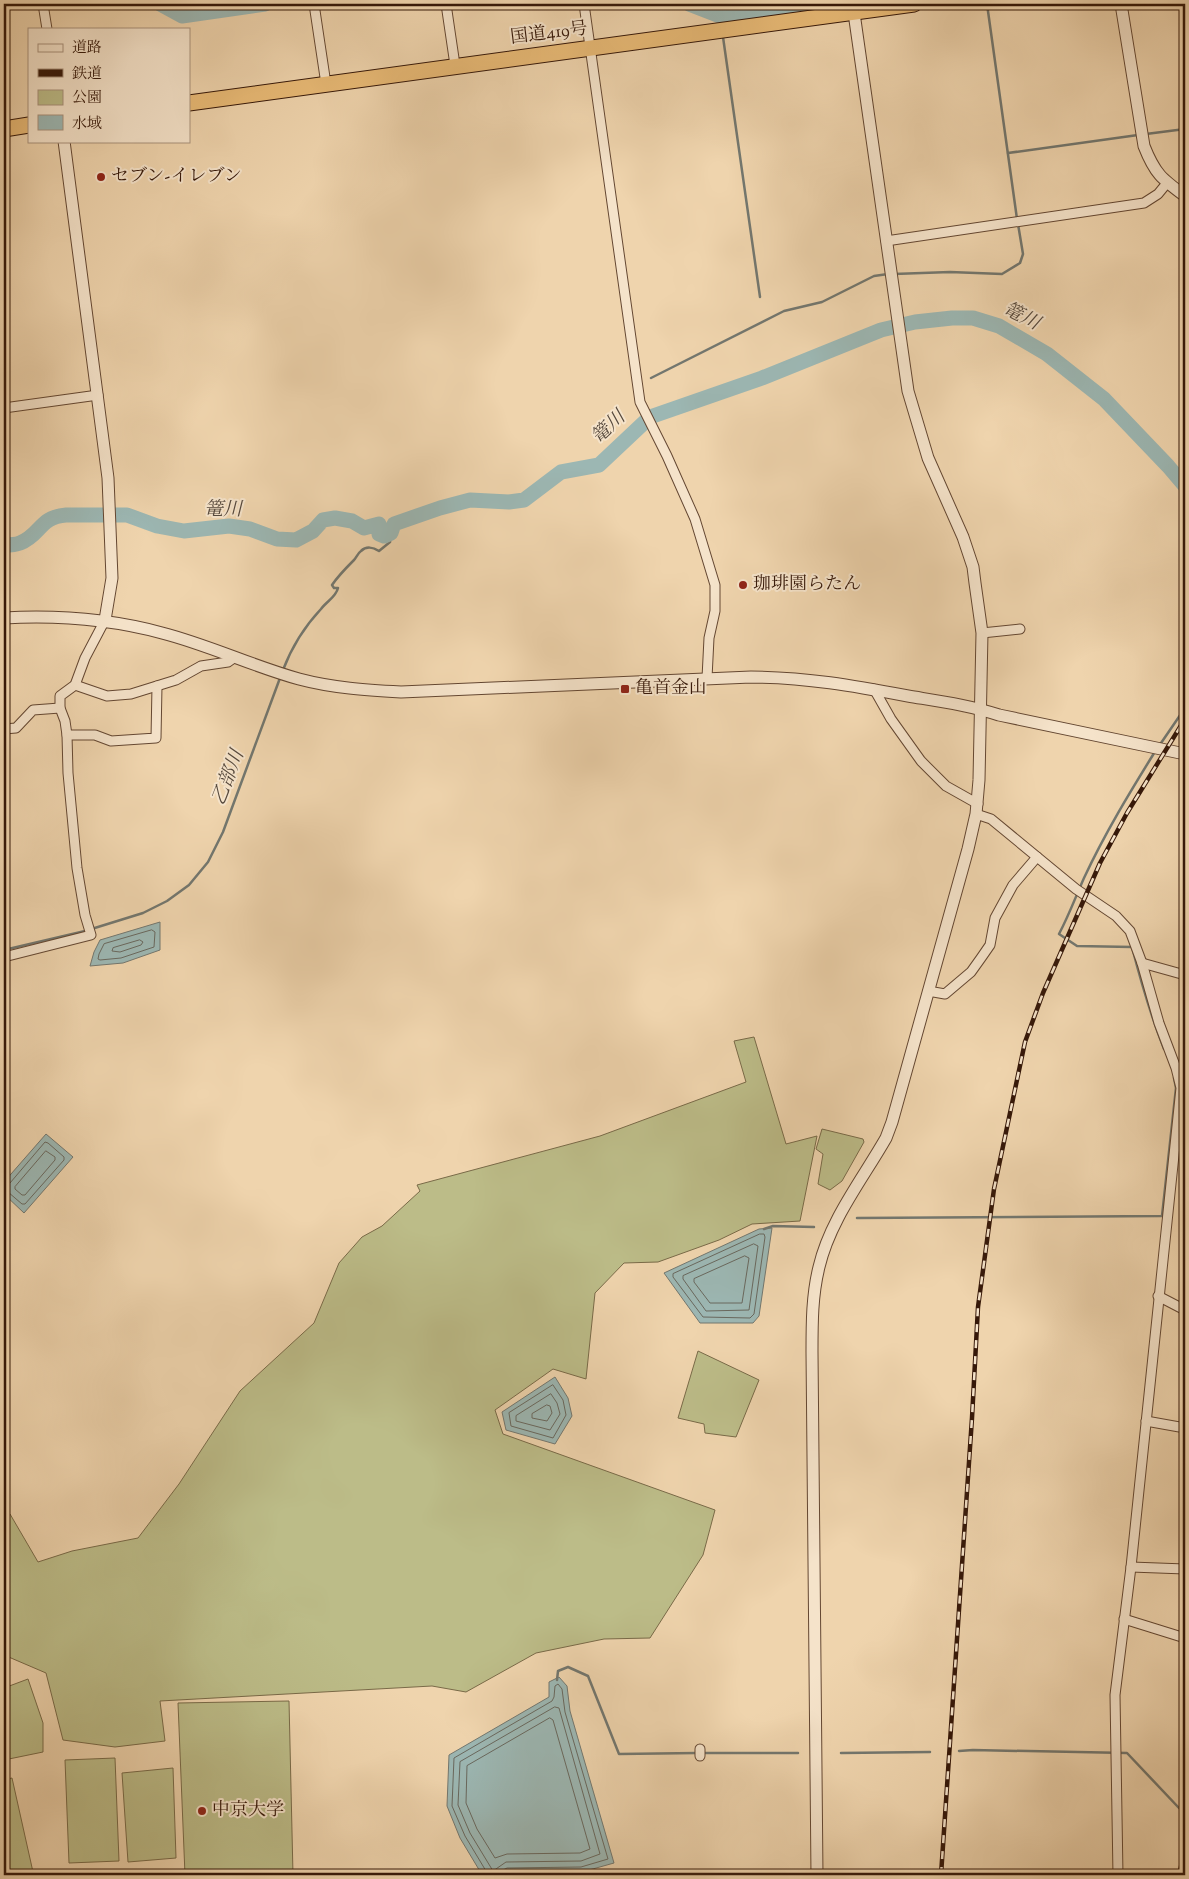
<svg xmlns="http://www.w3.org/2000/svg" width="1189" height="1879" viewBox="0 0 1189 1879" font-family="'Sorts Mill Goudy','Noto Serif JP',serif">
  <rect width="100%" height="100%" fill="#efd4ad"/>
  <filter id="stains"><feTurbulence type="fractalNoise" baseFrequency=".004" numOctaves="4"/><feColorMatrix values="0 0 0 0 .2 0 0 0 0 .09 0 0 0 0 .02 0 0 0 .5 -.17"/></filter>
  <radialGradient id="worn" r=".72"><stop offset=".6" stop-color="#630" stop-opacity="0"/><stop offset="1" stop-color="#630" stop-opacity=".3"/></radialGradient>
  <!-- green -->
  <g fill="#bcbc88" stroke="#796a48">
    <path d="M754,1037L786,1144L817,1136L800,1221L752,1224L719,1240L658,1262L624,1263L595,1293L586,1379L553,1369L495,1410L503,1434L715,1510L703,1555L650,1638L604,1639L536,1653L466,1692L432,1686L160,1701L165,1741L115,1747L63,1740L46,1673L4,1655V1517L10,1514L38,1562L72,1551L138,1538L179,1484L240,1391L314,1323L339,1263L362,1237L382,1226L420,1191L417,1185L600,1136L746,1082L734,1041Z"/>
    <path d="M822,1129L863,1139L864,1142L842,1181L830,1190L818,1184L823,1154L816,1149Z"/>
    <path d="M698,1351L759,1380L736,1437L705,1433L704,1424L678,1418Z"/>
    <path d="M28,1679L43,1723V1752L4,1760V1688Z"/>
    <path d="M289,1701L293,1875H185L178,1703Z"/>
    <path d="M115,1758L119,1861L69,1863L65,1760Z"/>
    <path d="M173,1768L176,1858L128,1862L122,1773Z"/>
    <path d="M12,1778L33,1872L21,1875H4V1780Z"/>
  </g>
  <!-- water -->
  <g fill="#9cb7b3" stroke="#73776f">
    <path d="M160,922V950L123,963L90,966L94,952L100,940Z"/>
    <path d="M46,1134L73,1157L24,1213L4,1194V1182Z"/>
    <path d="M772,1228L759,1316L753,1323H700L664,1273L759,1229Z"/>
    <path d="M555,1377L568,1398L572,1416L555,1444L506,1430L502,1412Z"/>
    <path d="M559,1677L567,1686L570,1711L614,1863L582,1872L481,1873L460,1838L447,1806L449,1755L549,1697V1682Z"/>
  </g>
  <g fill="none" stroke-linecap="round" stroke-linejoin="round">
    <!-- shore -->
    <g stroke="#69685e" stroke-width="1">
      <path d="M152,930L155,932L154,947L121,958L100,960L98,959L99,954L104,944Z"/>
      <path d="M140,940L143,942L141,945L120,952L112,951L113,948Z"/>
      <path d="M46,1151L55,1157V1160L25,1195H22L15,1189V1187Z"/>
      <path d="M4,1185L10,1183L45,1142L48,1143L64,1157V1160L25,1204H22L8,1192L4,1191"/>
      <path d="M760,1234H764L765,1237L754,1314L750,1318L703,1317L673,1277V1274Z"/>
      <path d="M754,1244L758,1246L749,1310L706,1311L683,1279V1276Z"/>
      <path d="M745,1256L749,1258L742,1303H710L694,1282V1279Z"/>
      <path d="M553,1385L563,1400L566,1415L553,1438L511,1426L509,1413Z"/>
      <path d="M551,1394L557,1403L560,1414L550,1430L516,1421V1416Z"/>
      <path d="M547,1405L550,1406L552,1413L547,1421L532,1418V1414Z"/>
      <path d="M555,1707L559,1708L600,1854L581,1861L506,1862L493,1871L470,1833L458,1805L460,1762Z"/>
      <path d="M550,1718L553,1720L590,1849L580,1853L507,1854L495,1858L477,1829L466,1803L467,1766Z"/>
      <path d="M487,1875L486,1871L465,1836L452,1806L454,1758L552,1701L554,1697L555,1686L558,1684L562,1689L565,1712L608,1859L581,1867L507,1868L503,1870L502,1875"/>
    </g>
    <!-- stream -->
    <g stroke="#73776f" stroke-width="2.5">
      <path d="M987,4L1017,219"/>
      <path d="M723,37L760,297"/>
      <path d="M1146,134L1185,129"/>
      <path d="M1008,153L1138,135"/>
      <path d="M894,274L950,272L1002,274L1020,263L1023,254L1018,224"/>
      <path d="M651,378L784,311L822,302L874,276L888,274"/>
      <path d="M283,670C291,649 305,626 321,609C327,601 336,597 338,588H334L332,585C338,576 346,568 354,560C356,558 358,553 361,551C366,546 373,547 379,551L390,542L391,533"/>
      <path d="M1159,746L1185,708"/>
      <path d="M1156,750C1130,792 1105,833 1084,878C1076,896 1069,915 1059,934L1077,946L1132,947C1141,982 1151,1016 1164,1049"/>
      <path d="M4,950L85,931L143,913L167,901L189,885L208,862L223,832L280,678"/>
      <path d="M857,1218L1162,1216L1176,1088L1174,1078"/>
      <path d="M764,1229L773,1226L814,1227"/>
      <path d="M557,1680L558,1671L568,1667L588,1676L619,1754L697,1753"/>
      <path d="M959,1751L973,1750L1127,1753L1179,1808L1185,1809"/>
      <path d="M702,1753H798"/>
      <path d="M841,1753L930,1752"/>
    </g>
    <!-- river -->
    <g stroke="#9cb7b3" stroke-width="15">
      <path d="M160,4L182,16L265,4"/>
      <path d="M689,4L720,16L811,4"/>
      <path d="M4,545C9,545 15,545 20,543C41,535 39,517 66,515H127L157,526L184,531L229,526L250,529L277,539L296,540L313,531L323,520L335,518L352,521L364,528L379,524V534L384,536L391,533L394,524L440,508L470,500L509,502L524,500L561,472L599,465L650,417L762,378L881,330L915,322L952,318H973L999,326L1047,354L1104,399L1168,466L1185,486"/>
    </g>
    <defs>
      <g id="minor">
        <path d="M43,4L47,29"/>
        <path d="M314,4L326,84"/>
        <path d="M446,4L455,65"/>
        <path d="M584,4L640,402L667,456L695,519L715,585V611L709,638L707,678"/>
        <path d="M886,241L1144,203L1158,194L1167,183"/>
        <path d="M4,408L98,395"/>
        <path d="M982,633L1020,629"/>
        <path d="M75,685L107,696L131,694L176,680L201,666L228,662L235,657"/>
        <path d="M874,689L891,719L921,761L946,786L978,804"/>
        <path d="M4,729L16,728L33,710L60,708"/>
        <path d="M67,735H95L111,741L156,738L157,686"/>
        <path d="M976,814L991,819L1076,889L1116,916L1130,931L1142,963L1159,1023L1176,1068L1181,1088L1131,1567L1115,1695L1118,1875"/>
        <path d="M4,957L91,935L85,915L77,868L68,773L67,735L65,721L60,708V696L75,685L85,658L105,620"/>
        <path d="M1142,963L1185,975"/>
        <path d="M928,991L945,994L971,972L981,958L990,945L995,918L1013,885L1037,857"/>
        <path d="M1158,1296L1183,1309L1185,1305"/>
        <path d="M1146,1421L1185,1428"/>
        <path d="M1131,1567L1185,1569"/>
        <path d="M1124,1619L1185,1638"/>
        <path d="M700,1756V1749"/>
        <path d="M1182,1875L1185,1864"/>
      </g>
      <g id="tertiary">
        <path d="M1121,4L1144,146C1155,174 1162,179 1185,196"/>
        <path d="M64,141L108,478L112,578L105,620"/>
        <path d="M4,618C58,615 110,619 162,633C209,645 252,666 299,679C333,688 366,690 401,692L751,677C805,677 855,686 908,696C938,701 969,705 999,715L1185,754"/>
        <path d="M817,1875L812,1352C812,1323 812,1295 819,1267C830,1220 862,1180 886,1138L892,1122L968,849L976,814L979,780L982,633L975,583L973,567L963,537L928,458L908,391L854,13"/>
      </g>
      <g id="trunk">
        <path d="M189,103L914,4"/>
        <path d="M4,129L29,125"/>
      </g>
    </defs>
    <!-- minor casing -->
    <use href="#minor" stroke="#644732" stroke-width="11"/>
    <!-- tertiary casing -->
    <use href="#tertiary" stroke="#644732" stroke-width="13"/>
    <!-- trunk casing -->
    <use href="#trunk" stroke="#361809" stroke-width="17"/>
    <!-- minor -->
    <use href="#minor" stroke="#f5e3ca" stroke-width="9"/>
    <!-- tertiary -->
    <use href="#tertiary" stroke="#f5e3ca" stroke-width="11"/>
    <!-- trunk -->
    <use href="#trunk" stroke="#e8ba76" stroke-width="15"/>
    <defs>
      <path id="rail" d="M941,1875L972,1418L978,1307L994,1189L1025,1042L1043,993L1100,863L1127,813L1185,719"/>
    </defs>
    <!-- rail casing -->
    <use href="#rail" stroke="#361809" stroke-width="4.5"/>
    <!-- rail -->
    <use href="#rail" stroke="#f5e3ca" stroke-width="2.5" stroke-dasharray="8" stroke-linecap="butt"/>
  </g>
  <!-- markers -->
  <g fill="#8f2418" stroke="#f5e3ca" stroke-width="2">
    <circle cx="101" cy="177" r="5"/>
    <circle cx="743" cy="585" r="5"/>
    <rect x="620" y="684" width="10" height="10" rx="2.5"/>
    <circle cx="202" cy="1811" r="5"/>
  </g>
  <g text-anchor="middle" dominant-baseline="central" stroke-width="4" stroke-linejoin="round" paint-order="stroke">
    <!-- street labels -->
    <g font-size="18" fill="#361809" stroke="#f5e3ca">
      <text transform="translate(549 34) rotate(-7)">国道419号</text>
    </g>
    <!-- poi labels -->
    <g font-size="18" fill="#361809" stroke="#f5e3ca" text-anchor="start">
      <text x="111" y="177">セブン-イレブン</text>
      <text x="753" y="585">珈琲園らたん</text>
      <text x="635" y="689">亀首金山</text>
      <text x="212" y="1811">中京大学</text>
    </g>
    <!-- water labels -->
    <g font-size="19" font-style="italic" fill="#55483c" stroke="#f5e3ca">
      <text transform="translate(1021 317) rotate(27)">篭川</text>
      <text transform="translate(609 428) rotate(-43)">篭川</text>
      <text x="223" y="510">篭川</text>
      <text transform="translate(229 778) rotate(-69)">乙部川</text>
    </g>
  </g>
  <!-- margin -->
  <rect width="1189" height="1879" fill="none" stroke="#efd4ad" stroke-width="20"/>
  <rect x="5" y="5" width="1179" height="1869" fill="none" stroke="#361809" stroke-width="2.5"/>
  <rect x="10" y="10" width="1169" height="1859" fill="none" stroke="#361809"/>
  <!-- legend -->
  <rect x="28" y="28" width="162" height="115" fill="#f5e3ca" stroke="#a9927d"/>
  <rect x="38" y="44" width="25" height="8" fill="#f5e3ca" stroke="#a9927d"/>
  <text x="72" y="52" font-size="15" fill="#361809">道路</text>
  <rect x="38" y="69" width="25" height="8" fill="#361809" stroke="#a9927d"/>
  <text x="72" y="78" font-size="15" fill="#361809">鉄道</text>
  <rect x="38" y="90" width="25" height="15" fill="#bcbc88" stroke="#a9927d"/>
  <text x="72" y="102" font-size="15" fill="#361809">公園</text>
  <rect x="38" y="115" width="25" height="15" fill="#9cb7b3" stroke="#a9927d"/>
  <text x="72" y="128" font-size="15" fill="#361809">水域</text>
  <rect width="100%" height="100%" filter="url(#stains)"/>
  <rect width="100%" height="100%" fill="url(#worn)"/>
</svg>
